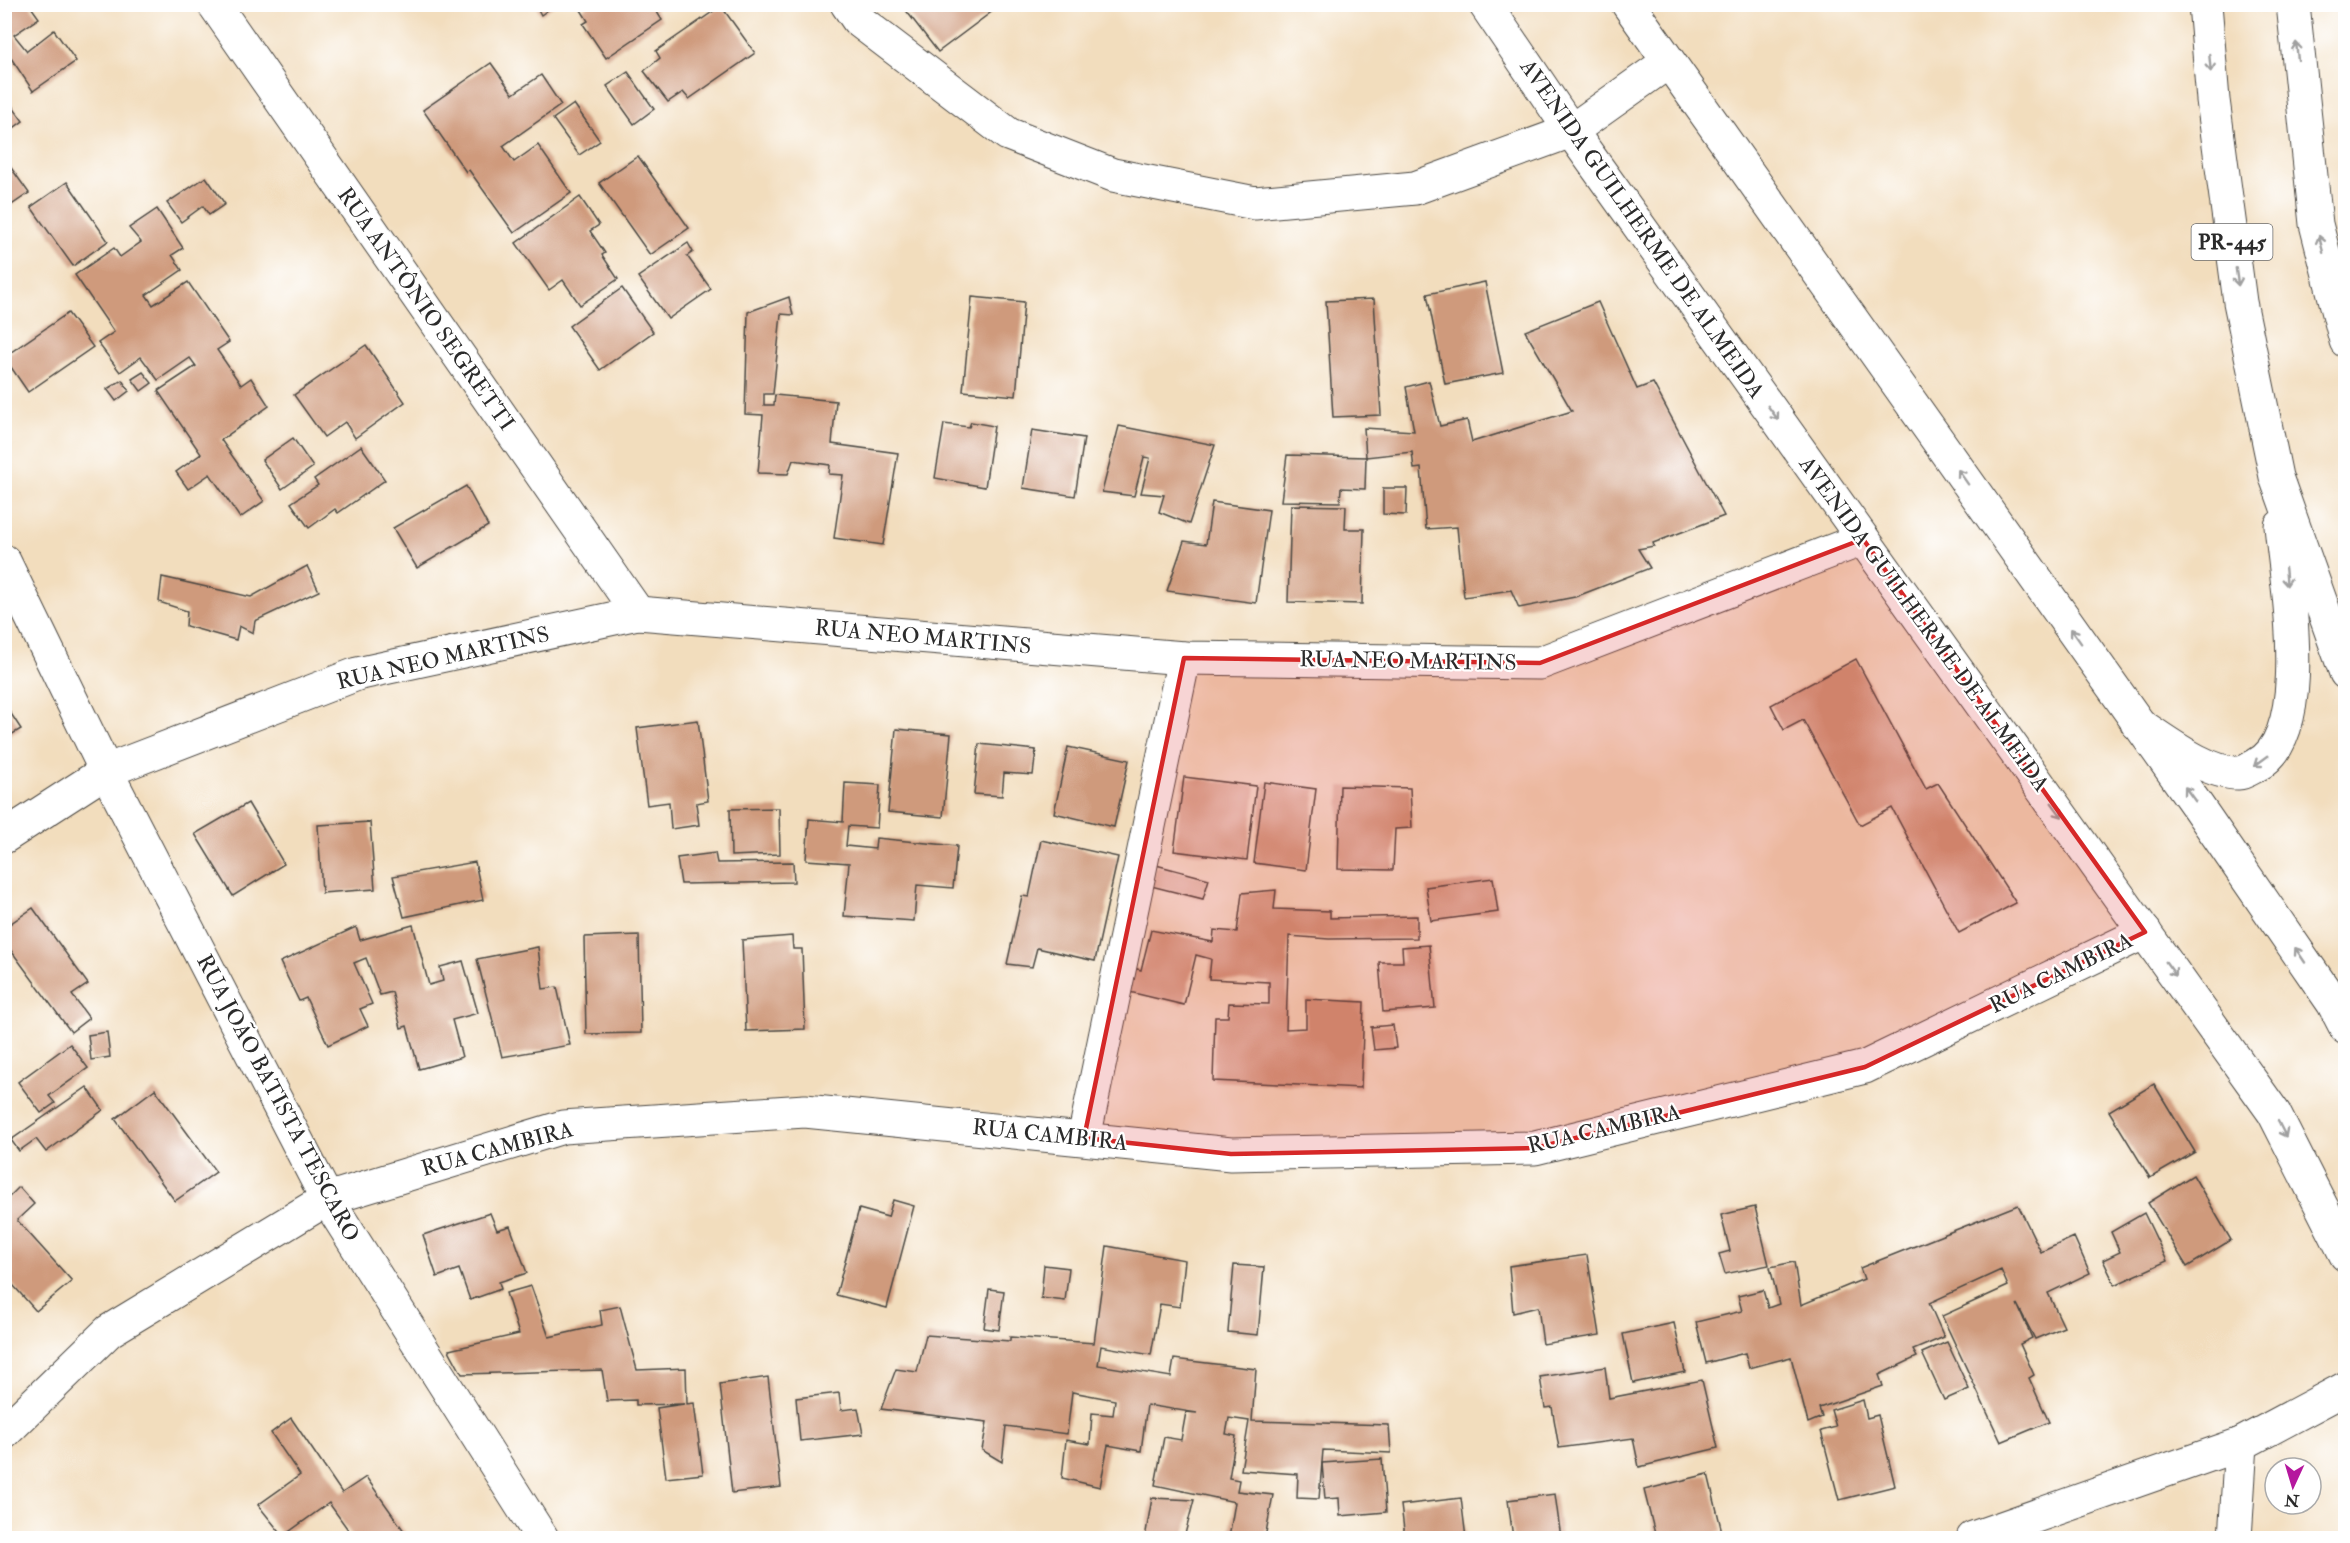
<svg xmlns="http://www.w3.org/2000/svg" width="2350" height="1543" viewBox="0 0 2350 1543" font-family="'IM FELL Double Pica',serif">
  <rect width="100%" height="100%" fill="#fff"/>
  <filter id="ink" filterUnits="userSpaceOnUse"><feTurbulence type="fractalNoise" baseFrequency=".0167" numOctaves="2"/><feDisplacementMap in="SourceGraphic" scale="12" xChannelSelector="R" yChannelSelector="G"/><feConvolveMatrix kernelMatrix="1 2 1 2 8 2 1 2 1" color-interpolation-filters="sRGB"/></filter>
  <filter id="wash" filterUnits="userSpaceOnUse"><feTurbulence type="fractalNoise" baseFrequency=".008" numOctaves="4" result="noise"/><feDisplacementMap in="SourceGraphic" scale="24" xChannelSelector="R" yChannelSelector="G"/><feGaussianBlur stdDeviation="1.35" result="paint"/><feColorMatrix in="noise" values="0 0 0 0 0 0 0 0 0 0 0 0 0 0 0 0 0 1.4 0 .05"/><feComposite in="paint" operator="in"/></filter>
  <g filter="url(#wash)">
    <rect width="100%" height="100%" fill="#f2ddbd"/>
    <g id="blocks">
      <!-- building -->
      <g fill="#cf9a7b">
        <path d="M4,4H29L39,18L14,35L27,51L54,30L76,61L33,91L9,55L4,59Z"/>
        <path d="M535,4H556L541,15Z"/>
        <path d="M589,4H652L662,20L606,58L583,24L588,21L581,10Z"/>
        <path d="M901,4H1002L938,52Z"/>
        <path d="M721,6L755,53L689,99L683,92L668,102L644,71L660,58L656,51Z"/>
        <path d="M491,63L513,94L541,75L561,105L503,146L514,162L538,145L571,193L514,233L469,170L466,172L423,110Z"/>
        <path d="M628,72L654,109L634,124L607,86Z"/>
        <path d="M4,95L23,121L4,135Z"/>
        <path d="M574,104L600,141L579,155L553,119Z"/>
        <path d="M638,156L689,228L650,255L599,183Z"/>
        <path d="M4,158L29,193L4,210Z"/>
        <path d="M206,177L225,204L209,215L203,206L181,222L167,203Z"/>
        <path d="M67,182L108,241L73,266L31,207Z"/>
        <path d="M580,197L599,225L590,231L605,253L602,255L618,279L580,305L563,280L549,290L516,243Z"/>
        <path d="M157,209L183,248L172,255L182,270L146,295L153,305L188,282L229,342L217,350L241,385L251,378L269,406L221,440L264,501L240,518L210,474L188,489L176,472L201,454L158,391L196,366L190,358L158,380L141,357L120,372L98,343L114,332L75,275L114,248L120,257L141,242L129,228Z"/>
        <path d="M688,243L693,252L687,256L711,289L668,319L638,277Z"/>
        <path d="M1485,282L1503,373L1445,384L1427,294Z"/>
        <path d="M622,288L653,332L600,370L569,326Z"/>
        <path d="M789,297L793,315L781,314L773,394H764V405H774L775,395L836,401L832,444L898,453L883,545L834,538L843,475L829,474L830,465L793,460L788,474L758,473L763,415L745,414L748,312Z"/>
        <path d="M972,297L1024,302L1016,396L963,391Z"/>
        <path d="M1374,299L1381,415L1333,417L1326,301Z"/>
        <path d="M1598,302L1637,389L1653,383L1724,516L1653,543L1654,546L1638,549L1650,568L1575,597L1519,608L1511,590L1464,597L1457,527L1426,529L1421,468L1414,469L1412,452L1366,457L1364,428L1414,431L1406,387L1429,381L1440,426L1467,420L1472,442L1572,411L1525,331Z"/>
        <path d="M68,313L93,347L28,392L4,357Z"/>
        <path d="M366,345L405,402L355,438L345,422L324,437L294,395Z"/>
        <path d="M143,372L152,383L141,391L132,379Z"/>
        <path d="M122,380L129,391L116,401L107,389Z"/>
        <path d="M971,422L994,426L985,487L935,478L944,424L969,427Z"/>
        <path d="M1119,426L1215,445L1189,524L1159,512L1164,495L1141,493L1150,458L1144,457L1134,496L1102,492Z"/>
        <path d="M1032,430L1084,438L1075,496L1023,488Z"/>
        <path d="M293,438L313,467L282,489L262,460Z"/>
        <path d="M361,446L385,480L338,513L335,509L309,528L291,503L318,485L314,479Z"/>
        <path d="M1287,455L1366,457L1365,489L1341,488L1340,502L1281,501Z"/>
        <path d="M466,486L488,526L417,568L393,528Z"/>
        <path d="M1383,488H1407L1406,515L1383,514Z"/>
        <path d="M1212,502L1269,510L1256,603L1167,591L1184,541L1206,544Z"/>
        <path d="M1291,505L1346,506L1345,529H1364L1362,604L1288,602Z"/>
        <path d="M307,566L319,591L255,621L253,633L239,626L236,640L186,626L187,611L159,602L162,577L251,597Z"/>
        <path d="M1856,659L1926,789L1938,783L2016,903L1959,933L1892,808L1860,825L1803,720L1784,730L1771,705Z"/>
        <path d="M4,703L21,729L4,739Z"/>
        <path d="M698,720L708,801L696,803L699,825L671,829L669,802L647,805L637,728Z"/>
        <path d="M896,729L951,734L943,817L888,812Z"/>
        <path d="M979,744L1036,750L1033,775L1004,773L1002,796L974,794Z"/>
        <path d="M1068,747L1129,760L1114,827L1054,813Z"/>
        <path d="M1184,777L1256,786L1247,860L1174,851Z"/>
        <path d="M1264,782L1316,789L1306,870L1254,863Z"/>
        <path d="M845,783L880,785L877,828L848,826L846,846L875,849L876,838L957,846L953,888L917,885L914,921L844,916L849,863L806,860L809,819L843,822Z"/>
        <path d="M1340,786L1410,788L1412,828L1395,829L1393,870L1338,869Z"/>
        <path d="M248,803L284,864L233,896L195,834Z"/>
        <path d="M779,808L780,854L731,856L730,809Z"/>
        <path d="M370,822L375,889L322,893L318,825Z"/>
        <path d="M1041,840L1118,857L1095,961L1037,948L1032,967L1007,964L1022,896L1029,897Z"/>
        <path d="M715,853L717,863L793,862L794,882L681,884L677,858Z"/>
        <path d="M475,862L483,900L404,917L393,876Z"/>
        <path d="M1156,865L1209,879L1203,899L1151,886Z"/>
        <path d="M1493,878L1498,912L1431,921L1426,887Z"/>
        <path d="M1276,890L1274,909L1330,911V918L1417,916V938L1329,939L1289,936L1286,1029L1306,1028V999L1364,1002L1361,1088L1213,1081L1215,1017H1228L1229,1003L1269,1004V982L1209,979L1211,959L1196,955L1184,1005L1121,990L1126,966L1141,970L1151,930L1213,942L1214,930L1237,932L1242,893Z"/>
        <path d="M33,908L88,984L72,995L89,1018L71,1032L4,941V928Z"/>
        <path d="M413,925L429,985L443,981L440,967L463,961L478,1013L452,1020L462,1057L419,1069L407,1026L401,1028L392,992L380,995L366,958L354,963L372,1004L360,1009L368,1026L328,1045L306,998L299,1001L280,962L356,927L360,940Z"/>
        <path d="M639,935L641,1033L586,1034L584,937Z"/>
        <path d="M792,936L793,949H802L805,1029L746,1031L742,940Z"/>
        <path d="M1429,945L1435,1008L1383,1012L1379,962H1403L1402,947Z"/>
        <path d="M538,947L543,989L557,987L570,1045L502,1057L477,959Z"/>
        <path d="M1393,1025L1396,1048L1374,1050L1371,1027Z"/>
        <path d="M107,1032L110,1057L91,1060L88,1035Z"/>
        <path d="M70,1044L88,1068L49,1096L55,1103L41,1113L18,1082Z"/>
        <path d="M2154,1084L2195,1152L2150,1178L2109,1111Z"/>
        <path d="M87,1087L103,1110L46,1152L36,1139L19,1151L11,1140Z"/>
        <path d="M155,1089L216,1172L175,1201L115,1119Z"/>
        <path d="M2193,1175L2231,1240L2187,1267L2148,1203Z"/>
        <path d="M19,1187L34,1204L17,1220L72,1281L36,1311L5,1276V1201Z"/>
        <path d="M893,1200L914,1206L887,1308L836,1295L859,1209L888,1217Z"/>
        <path d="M2018,1205L2041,1252L2074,1237L2090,1273L2048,1293L2064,1327L2035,1339L2017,1304L2032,1338L2020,1344L2034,1375L2029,1378L2049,1422L2001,1442L1942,1316L2008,1286L2001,1270L1929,1303L1944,1337L1913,1350L1917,1357L1879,1375L1883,1386L1819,1408L1822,1417L1808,1423L1791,1357L1749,1368L1745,1353L1706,1363L1696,1322L1742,1311L1738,1296L1763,1290L1768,1308L1779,1304L1770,1267L1794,1262L1801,1305L1864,1279L1860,1268Z"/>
        <path d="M1755,1207L1769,1265L1725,1274L1719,1254L1730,1251L1721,1215Z"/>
        <path d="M490,1213L497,1230L510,1226L527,1273L499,1282L501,1289L470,1300L459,1269L437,1277L423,1235Z"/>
        <path d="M2144,1213L2167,1261L2115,1285L2103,1260L2120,1252L2111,1232Z"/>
        <path d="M1107,1246L1185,1260L1180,1307L1160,1304L1151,1355L1101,1346L1098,1365L1171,1377L1174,1359L1256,1369L1252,1421L1389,1425L1391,1453L1323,1450L1319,1499L1297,1498L1298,1474L1241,1470L1249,1421L1229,1418L1226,1434L1236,1436L1229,1478L1239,1480L1237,1491L1273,1495L1265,1538H1229L1235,1502L1155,1485L1164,1437L1181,1440L1186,1412L1197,1413L1147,1405L1141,1451L1108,1445L1100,1487L1062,1478L1066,1440L1090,1444L1092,1413L1113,1415L1115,1400L1072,1392L1067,1434L1006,1426L1002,1462L982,1450L987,1422L881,1409L896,1369L917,1372L926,1335L1010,1341V1337L1094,1343Z"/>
        <path d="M1587,1255L1600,1335L1543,1344L1538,1307L1513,1313L1509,1266Z"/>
        <path d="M1044,1265L1069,1268L1065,1301L1041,1298Z"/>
        <path d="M1234,1265L1264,1267L1258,1335L1228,1332Z"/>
        <path d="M531,1286L549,1337L602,1325L600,1310L620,1306L637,1370L686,1368L687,1404L694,1403L703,1474L666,1478L657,1408L684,1404L636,1405V1400L607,1401L602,1370L462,1374L449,1350L519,1334L506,1293Z"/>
        <path d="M989,1289L1004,1291L999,1330L984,1328Z"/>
        <path d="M1674,1323L1685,1372L1633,1383L1623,1334Z"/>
        <path d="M1947,1342L1969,1389L1944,1400L1922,1353Z"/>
        <path d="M1605,1367L1609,1398L1702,1380L1718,1448L1639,1467L1633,1438L1559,1448L1552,1407L1545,1408L1540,1377Z"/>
        <path d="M768,1377L781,1487L732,1493L720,1384Z"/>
        <path d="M839,1393L841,1410L858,1408L863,1434L800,1441L796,1398Z"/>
        <path d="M1863,1400L1867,1418L1878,1415L1895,1486L1839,1500L1821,1431L1836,1427L1831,1410Z"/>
        <path d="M291,1418L342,1493L366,1477L409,1538H354L329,1503L283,1536L258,1505L300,1475L271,1433Z"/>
        <path d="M1382,1459L1386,1512L1340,1516L1339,1498L1325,1499L1322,1463Z"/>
        <path d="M1708,1474L1722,1532L1694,1538H1656L1644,1490Z"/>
        <path d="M1555,1494L1561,1538H1513L1508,1500Z"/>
        <path d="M1152,1498L1194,1500L1184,1538H1145Z"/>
        <path d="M1461,1498L1466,1538H1405L1401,1505Z"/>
      </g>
    </g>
  </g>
  <g filter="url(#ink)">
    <use href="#blocks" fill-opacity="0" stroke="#494641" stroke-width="1.5"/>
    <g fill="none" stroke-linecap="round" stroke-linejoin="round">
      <defs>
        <g id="street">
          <path d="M214,4L638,613"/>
          <path d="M847,4L858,20L1008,134L1113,175L1255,203L1415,188L1571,131L1668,62"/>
          <path d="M4,561L106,771L327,1199L542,1538"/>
          <path d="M4,837L106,771L357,674L638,613L1184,658L1540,663L1863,539"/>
          <path d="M1084,1138L1184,658"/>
          <path d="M4,1433L109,1331L327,1199L563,1127L805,1111L1231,1154L1535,1148L1865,1067L2145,932"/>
          <path d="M1973,1538L2241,1444L2346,1388"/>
          <path d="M2235,1538L2241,1444"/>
        </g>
        <g id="secondary">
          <path d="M1485,4L1571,131L2274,1113L2346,1255"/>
          <path d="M1628,4L2198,807L2333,1003L2346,1028"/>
        </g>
        <g id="highway">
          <path d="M2205,4L2213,100L2240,302L2276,477L2346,673"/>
          <path d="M2293,4L2316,224L2346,341"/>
          <path d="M2137,723C2164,740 2206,774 2239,773C2244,773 2251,768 2255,766C2316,737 2286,581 2281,526"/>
        </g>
      </defs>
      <!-- street casing -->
      <use href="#street" stroke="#494641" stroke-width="35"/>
      <!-- secondary casing -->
      <use href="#secondary" stroke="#494641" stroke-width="35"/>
      <!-- highway casing -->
      <use href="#highway" stroke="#494641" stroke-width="35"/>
      <!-- street -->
      <use href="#street" stroke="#fff" stroke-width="33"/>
      <!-- secondary -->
      <use href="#secondary" stroke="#fff" stroke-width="33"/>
      <!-- highway -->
      <use href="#highway" stroke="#fff" stroke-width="33"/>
    </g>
    <!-- one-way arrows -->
    <defs><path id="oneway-shaft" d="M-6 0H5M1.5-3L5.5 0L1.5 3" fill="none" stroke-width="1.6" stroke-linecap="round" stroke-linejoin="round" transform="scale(1.5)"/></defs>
    <g stroke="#a0a0a0">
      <use href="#oneway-shaft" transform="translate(2297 51) rotate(-96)"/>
      <use href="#oneway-shaft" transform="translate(2210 63) rotate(85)"/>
      <use href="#oneway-shaft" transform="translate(2321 244) rotate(-104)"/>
      <use href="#oneway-shaft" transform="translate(2237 277) rotate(82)"/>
      <use href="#oneway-shaft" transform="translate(1773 413) rotate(54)"/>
      <use href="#oneway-shaft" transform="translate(1963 477) rotate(-125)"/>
      <use href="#oneway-shaft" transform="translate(2286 577) rotate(85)"/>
      <use href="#oneway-shaft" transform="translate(2076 636) rotate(-125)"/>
      <use href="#oneway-shaft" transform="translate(2261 761) rotate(144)"/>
      <use href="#oneway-shaft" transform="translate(2190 794) rotate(-126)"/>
      <use href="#oneway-shaft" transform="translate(2057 810) rotate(54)"/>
      <use href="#oneway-shaft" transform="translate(2300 955) rotate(-124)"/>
      <use href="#oneway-shaft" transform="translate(2171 969) rotate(54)"/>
      <use href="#oneway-shaft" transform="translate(2282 1129) rotate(63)"/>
    </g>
  </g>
  <!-- marked area -->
  <path fill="#d62828" fill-opacity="0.2" stroke="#d62828" stroke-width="4.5" stroke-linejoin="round" d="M1863,539L2145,932L1865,1067L1535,1148L1231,1154L1084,1138L1184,658L1540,663Z"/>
  <g text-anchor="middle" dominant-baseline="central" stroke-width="4.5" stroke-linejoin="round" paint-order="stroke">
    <!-- shield labels -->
    <rect fill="#fff" stroke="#6b6b6b" stroke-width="1.5" x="2191.5" y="224" width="81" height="36" rx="4.5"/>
    <g font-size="21" font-weight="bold" fill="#2b2b2b">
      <text x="2232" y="242">PR-445</text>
    </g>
    <!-- street labels -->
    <g font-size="22" fill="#2b2b2b" stroke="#fff">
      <text transform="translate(1642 229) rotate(55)">AVENIDA GUILHERME DE ALMEIDA</text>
      <text transform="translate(426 309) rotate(55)">RUA ANTÔNIO SEGRETTI</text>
      <text transform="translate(1924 624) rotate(54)">AVENIDA GUILHERME DE ALMEIDA</text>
      <text transform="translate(923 637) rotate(5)">RUA NEO MARTINS</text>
      <text transform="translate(443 658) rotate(-13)">RUA NEO MARTINS</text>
      <text transform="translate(1408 661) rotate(1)">RUA NEO MARTINS</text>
      <text transform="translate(2061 973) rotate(-26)">RUA CAMBIRA</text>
      <text transform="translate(278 1098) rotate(62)">RUA JOÃO BATISTA TESCARO</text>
      <text transform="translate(1604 1129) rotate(-13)">RUA CAMBIRA</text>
      <text transform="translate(1050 1135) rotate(6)">RUA CAMBIRA</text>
      <text transform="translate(497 1149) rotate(-15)">RUA CAMBIRA</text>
    </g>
  </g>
  <!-- margin -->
  <rect width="2350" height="1543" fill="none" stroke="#fff" stroke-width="24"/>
  <!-- north arrow -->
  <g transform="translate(2293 1486) rotate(184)"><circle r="28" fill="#ffffff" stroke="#aaaaaa" stroke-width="1.5"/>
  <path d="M0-4.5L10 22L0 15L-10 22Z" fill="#b5179e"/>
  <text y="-9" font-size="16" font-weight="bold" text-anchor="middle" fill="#2b2b2b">N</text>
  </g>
</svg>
